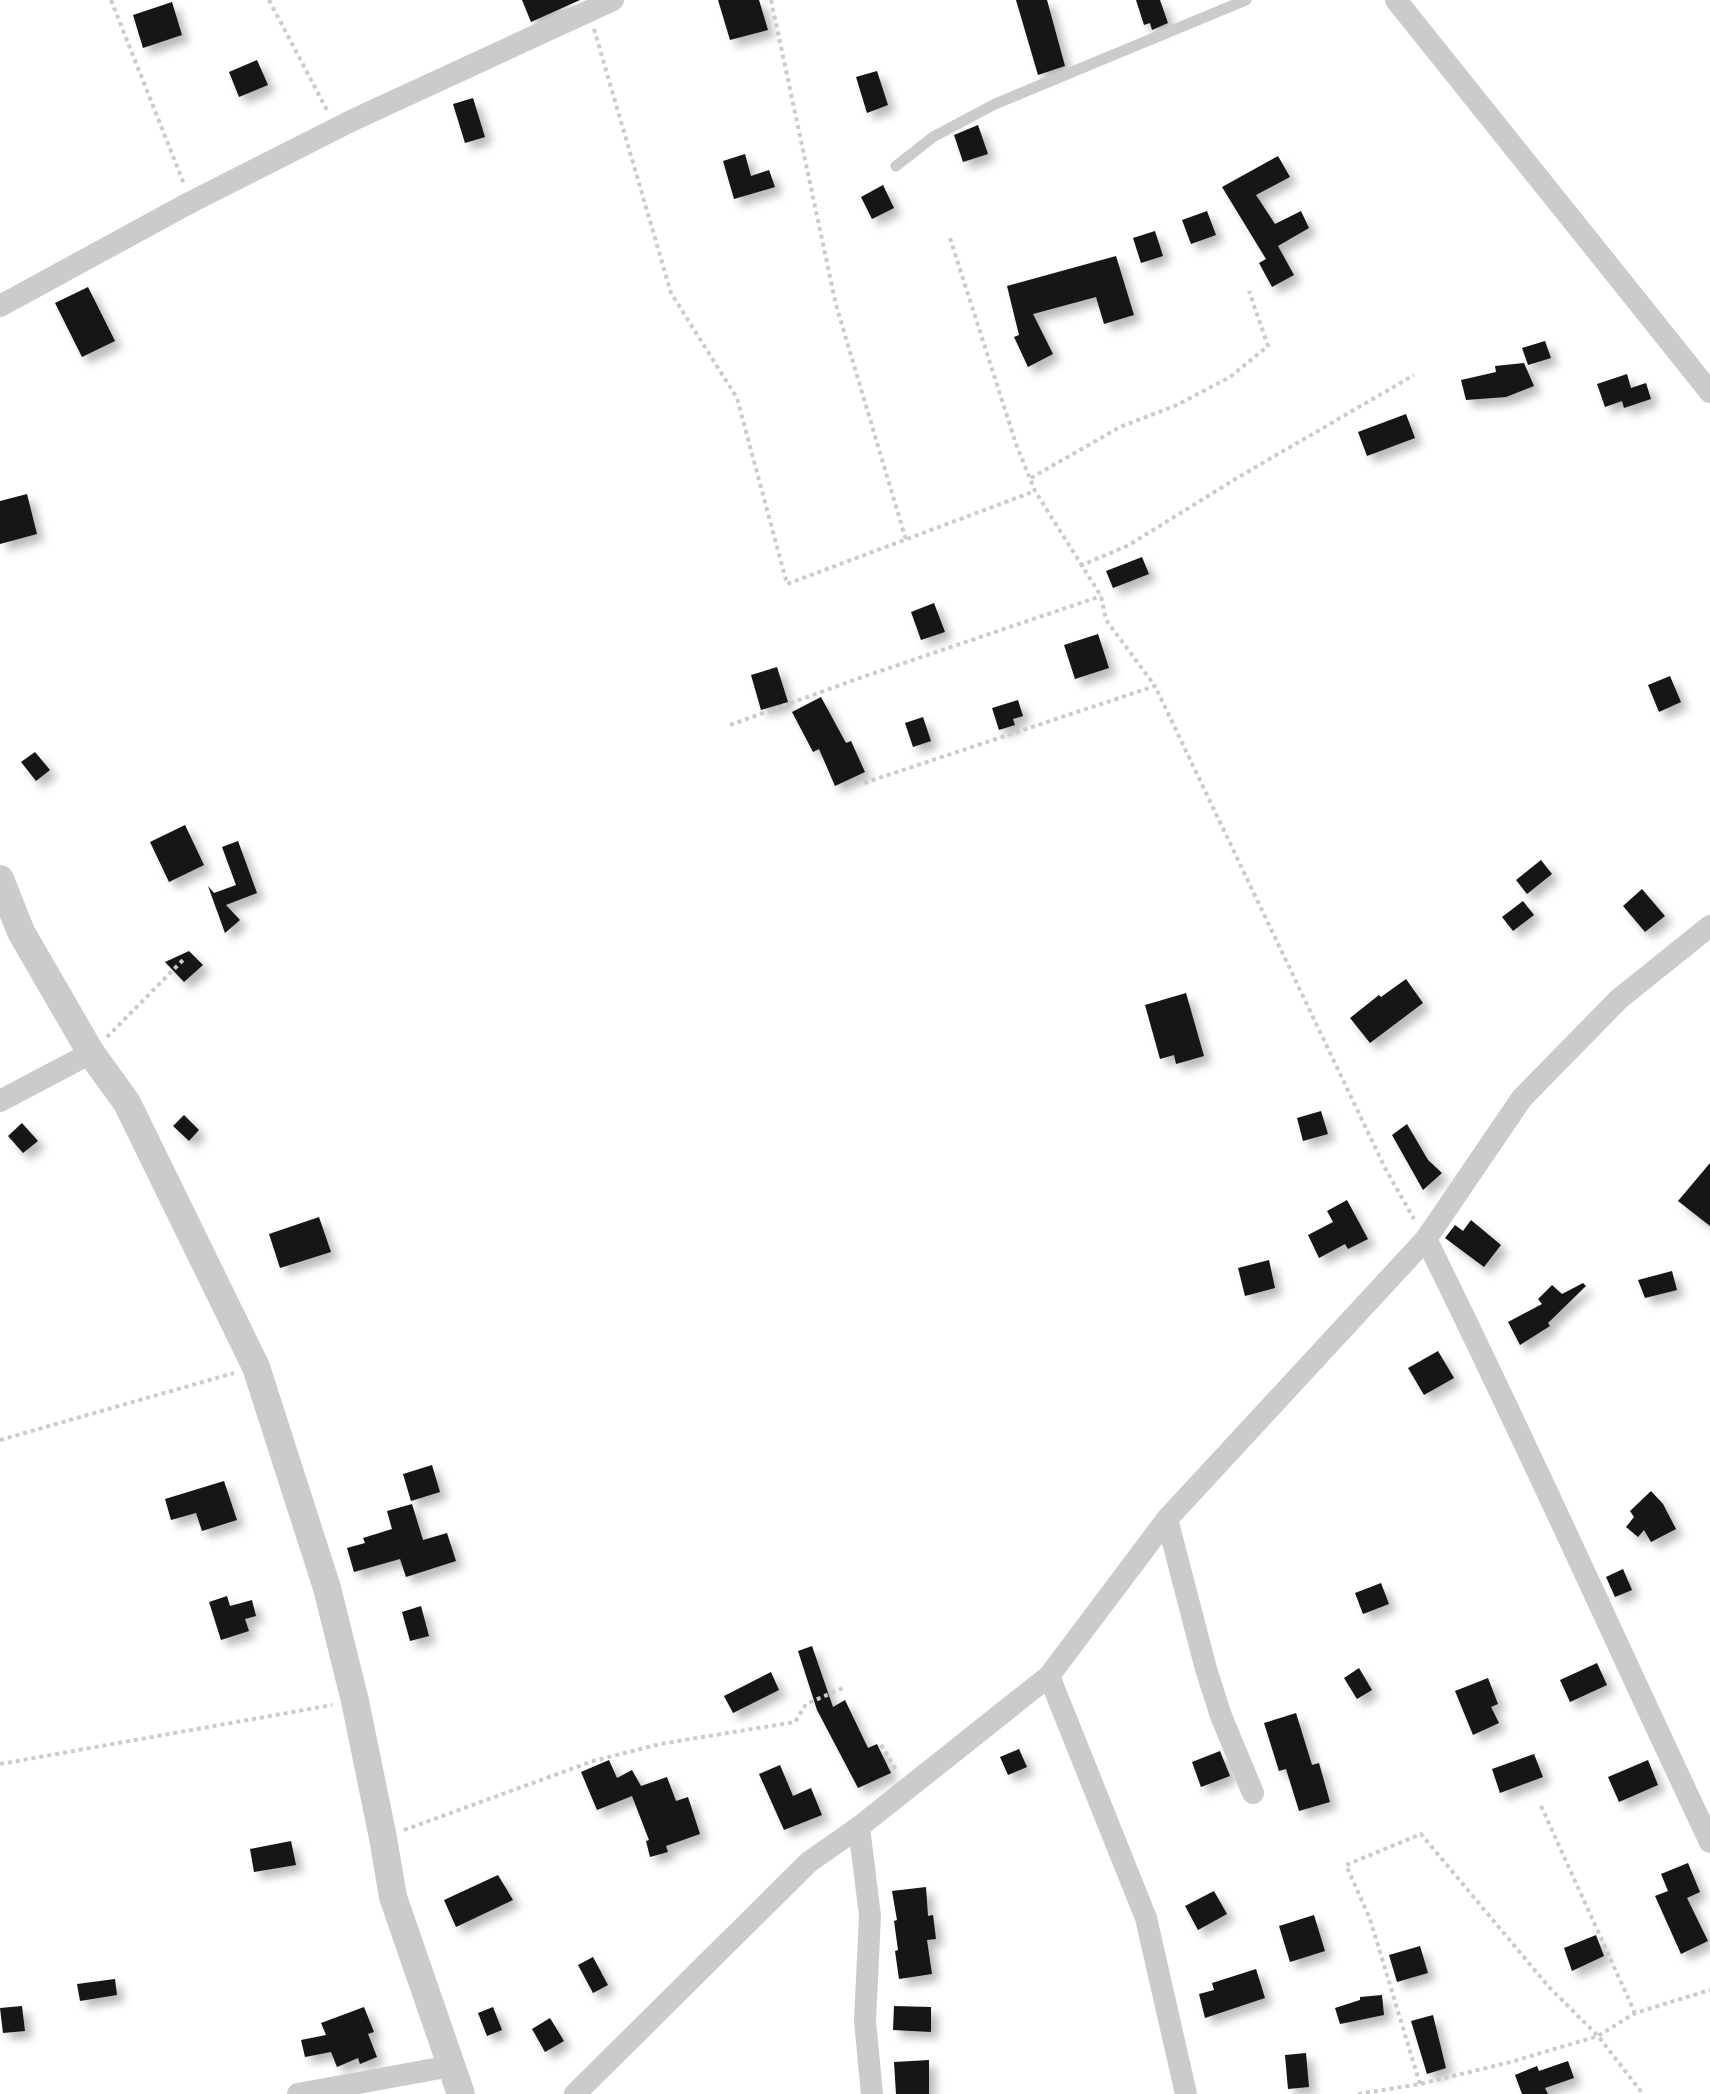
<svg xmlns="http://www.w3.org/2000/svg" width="1710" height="2094" viewBox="0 0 1710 2094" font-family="Jost,sans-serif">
  <defs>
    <filter id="shadow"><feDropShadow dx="7" dy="7" stdDeviation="4" flood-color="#0004"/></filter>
  </defs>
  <rect width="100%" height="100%" fill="#fff"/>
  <!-- building -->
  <g fill="#151515" filter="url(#shadow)">
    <path d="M522,0H580L531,22Z"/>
    <path d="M718,0H759L768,30L730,40Z"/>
    <path d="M1016,0H1047L1065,66L1038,75Z"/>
    <path d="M1136,0H1160L1168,23L1152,30L1150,23L1144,25Z"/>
    <path d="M172,2L182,35L143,48L133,15Z"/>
    <path d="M257,60L268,85L239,97L229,72Z"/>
    <path d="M877,71L888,105L867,113L856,77Z"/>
    <path d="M473,98L485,137L465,143L453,104Z"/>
    <path d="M978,125L988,154L963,162L954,135Z"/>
    <path d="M745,154L751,176L769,170L775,187L734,199L723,161Z"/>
    <path d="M1278,156L1290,177L1256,195L1275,224L1301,211L1309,228L1278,246L1294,275L1272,287L1259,263L1266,259L1222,187Z"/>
    <path d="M883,185L894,208L872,219L861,197Z"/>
    <path d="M1207,211L1216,235L1191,244L1182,220Z"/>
    <path d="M1155,231L1163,256L1141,263L1133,238Z"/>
    <path d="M1116,256L1134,315L1104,324L1096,297L1033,314L1053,354L1028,367L1014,337L1019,335L1007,286Z"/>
    <path d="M88,287L115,341L82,357L55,303Z"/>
    <path d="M1545,341L1551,358L1528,365L1522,348Z"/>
    <path d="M1524,363L1534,386L1506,397L1466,400L1461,380L1496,372L1495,366Z"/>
    <path d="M1627,374L1631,388L1646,383L1651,399L1624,408L1622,401L1605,407L1597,384Z"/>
    <path d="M1406,414L1415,438L1367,456L1358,432Z"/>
    <path d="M27,494L37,534L0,544V501Z"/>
    <path d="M1142,557L1149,574L1113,588L1106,571Z"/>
    <path d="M934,603L945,632L921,640L911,612Z"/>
    <path d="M1098,634L1109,668L1075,679L1064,645Z"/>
    <path d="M777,667L788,702L761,710L751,675Z"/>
    <path d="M1670,676L1681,702L1659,712L1648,685Z"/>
    <path d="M821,697L846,743L851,741L865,772L835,786L819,749L813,752L792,712Z"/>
    <path d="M1018,700L1023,716L1013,719L1015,725L999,730L992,708Z"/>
    <path d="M923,717L931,741L913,747L905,723Z"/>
    <path d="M35,752L50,770L36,781L21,762Z"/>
    <path d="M185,825L204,865L169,882L150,842Z"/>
    <path d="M238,841L257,893L226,905L240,920L225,933L208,886L214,893L236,885L222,847Z"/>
    <path d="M1541,860L1552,874L1527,894L1516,880Z"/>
    <path d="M1642,889L1665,916L1645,932L1623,906Z"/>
    <path d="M1523,901L1534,915L1513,931L1502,917Z"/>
    <path d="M189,951L203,965L184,982L165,962Z"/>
    <path d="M1406,979L1423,1003L1370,1043L1350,1018L1379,995L1381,997Z"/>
    <path d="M1186,993L1204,1056L1176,1064L1174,1055L1160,1059L1145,1005Z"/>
    <path d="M1321,1111L1328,1134L1303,1141L1297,1118Z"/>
    <path d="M184,1115L199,1130L189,1141L173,1126Z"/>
    <path d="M22,1123L38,1141L23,1153L8,1136Z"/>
    <path d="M1407,1124L1428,1160L1442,1173L1423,1190L1392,1135Z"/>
    <path d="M1710,1163V1226L1678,1201Z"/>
    <path d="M1347,1200L1368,1239L1348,1249L1345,1244L1319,1258L1308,1235L1333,1222L1327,1211Z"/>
    <path d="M319,1217L331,1252L280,1268L269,1234Z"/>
    <path d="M1471,1220L1501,1245L1484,1267L1445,1238L1455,1225L1463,1231Z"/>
    <path d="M1269,1260L1275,1288L1245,1296L1238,1268Z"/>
    <path d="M1672,1271L1677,1290L1645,1298L1638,1280Z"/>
    <path d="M1583,1283L1586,1286L1548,1323L1550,1326L1520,1345L1508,1322L1542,1304L1538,1299L1552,1285L1562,1294Z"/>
    <path d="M1438,1351L1454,1378L1424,1395L1408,1368Z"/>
    <path d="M432,1465L440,1492L411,1501L403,1474Z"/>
    <path d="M224,1481L237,1520L202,1531L196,1513L171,1520L165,1499Z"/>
    <path d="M1651,1491L1663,1504L1676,1529L1651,1542L1644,1530L1638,1537L1626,1527L1634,1517L1630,1511Z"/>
    <path d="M412,1504L423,1540L447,1533L456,1561L406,1577L400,1559L354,1572L347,1548L365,1543L363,1538L392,1529L387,1511Z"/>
    <path d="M1623,1569L1632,1590L1615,1597L1606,1577Z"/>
    <path d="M1381,1583L1389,1604L1363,1614L1355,1593Z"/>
    <path d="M227,1596L230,1606L252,1600L256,1616L245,1619L249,1631L221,1640L209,1602Z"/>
    <path d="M421,1606L429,1636L410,1641L402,1612Z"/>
    <path d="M812,1646L833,1707L845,1700L868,1748L877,1744L891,1773L858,1788L817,1710L798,1651Z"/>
    <path d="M1597,1663L1607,1685L1570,1702L1560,1680Z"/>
    <path d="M1359,1668L1372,1690L1357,1699L1344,1678Z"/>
    <path d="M771,1672L779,1690L733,1713L724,1696Z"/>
    <path d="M1488,1678L1498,1704L1491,1707L1499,1723L1473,1735L1455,1691Z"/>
    <path d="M1296,1713L1312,1765L1319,1763L1330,1802L1299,1811L1286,1769L1279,1771L1264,1723Z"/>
    <path d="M1019,1749L1027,1767L1008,1775L1000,1757Z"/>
    <path d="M1220,1751L1230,1776L1201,1787L1192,1762Z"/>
    <path d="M1534,1754L1543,1777L1500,1793L1492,1769Z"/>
    <path d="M609,1760L617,1778L632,1770L641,1786L667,1777L676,1801L688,1797L700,1834L666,1846L668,1852L650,1857L646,1841L649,1840L632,1796L597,1810L581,1772Z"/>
    <path d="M1648,1760L1658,1785L1619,1802L1608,1777Z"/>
    <path d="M780,1765L793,1796L811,1788L822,1815L784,1830L759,1774Z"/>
    <path d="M291,1841L296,1865L254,1872L250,1849Z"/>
    <path d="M1688,1863L1700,1892L1687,1898L1708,1941L1681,1954L1655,1896L1668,1891L1661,1874Z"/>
    <path d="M498,1875L513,1900L456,1927L444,1900Z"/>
    <path d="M926,1887L928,1916L933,1915L936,1939L927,1940L932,1974L899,1979L895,1951L898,1950L894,1921L897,1920L892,1891Z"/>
    <path d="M1214,1891L1227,1914L1198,1930L1185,1906Z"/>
    <path d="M1314,1915L1325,1951L1290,1962L1279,1926Z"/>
    <path d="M1596,1935L1604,1956L1572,1971L1564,1948Z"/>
    <path d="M1420,1946L1428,1973L1397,1982L1389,1955Z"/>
    <path d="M593,1957L608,1985L593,1993L578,1965Z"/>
    <path d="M1256,1969L1265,1998L1205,2018L1199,1994L1214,1990L1212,1983Z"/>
    <path d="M115,1979L117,1995L80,2001L77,1984Z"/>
    <path d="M1382,1995L1384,2015L1340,2024L1335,2008L1360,2000V1997Z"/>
    <path d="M22,2006L25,2031L3,2033L0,2008Z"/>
    <path d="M894,2006L931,2007V2032L893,2030Z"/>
    <path d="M364,2007L374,2032L368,2034L377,2057L360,2064L358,2058L337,2067L331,2052L305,2057L301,2040L326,2035L321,2023Z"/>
    <path d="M493,2007L502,2030L487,2036L478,2013Z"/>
    <path d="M1433,2015L1446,2068L1427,2074L1411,2021Z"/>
    <path d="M550,2018L564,2041L545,2052L532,2029Z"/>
    <path d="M1306,2053L1309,2087L1288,2089L1285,2055Z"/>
    <path d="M929,2060V2094H896L894,2062Z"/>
    <path d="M1568,2061L1574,2078L1545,2088L1548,2094H1522L1515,2075L1537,2066L1539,2071Z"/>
  </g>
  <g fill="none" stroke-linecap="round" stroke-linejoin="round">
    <!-- path -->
    <g stroke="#cbcbcb" stroke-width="4" stroke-dasharray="4 4" stroke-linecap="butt">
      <path d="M111,0L184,184"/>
      <path d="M269,0L328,112"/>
      <path d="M771,0L836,305L906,540"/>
      <path d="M594,29L671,293L737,398L787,584L1035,491"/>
      <path d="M950,238L1016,444L1035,491L1101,596L1106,620L1155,686"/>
      <path d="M1031,478L1120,427L1177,405L1230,377L1268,346L1249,291"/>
      <path d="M1080,566L1129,545L1237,478L1414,375"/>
      <path d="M730,725L857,679L1101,596"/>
      <path d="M864,783L1155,686L1385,1168L1414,1219"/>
      <path d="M107,1037L183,960"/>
      <path d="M0,1440L234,1373"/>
      <path d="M881,1745L896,1770"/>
      <path d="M0,1764L332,1705"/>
      <path d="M1541,1806L1635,2013"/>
      <path d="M404,1830L593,1761L660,1744L795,1722L806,1704L843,1688"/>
      <path d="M1420,2084L1370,1919L1346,1865L1421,1834L1548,1986L1598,2036L1643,2094"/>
      <path d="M1358,2094L1420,2084L1511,2062L1598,2036L1635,2013L1710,1990"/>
    </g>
    <!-- service -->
    <path stroke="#cbcbcb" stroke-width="11" d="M896,166L933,137L995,104L1246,0"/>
    <!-- minor -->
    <g stroke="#cbcbcb" stroke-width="22">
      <path d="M1396,0L1710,392"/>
      <path d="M0,306L191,202L353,120L613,0"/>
      <path d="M0,1101L91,1053"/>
      <path d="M1426,1239C1525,1438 1615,1641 1710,1842"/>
      <path d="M1167,1519L1206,1669L1221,1716L1253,1793"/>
      <path d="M1049,1676L1146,1918L1186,2094"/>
      <path d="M859,1827L870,1916L865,2021L872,2094"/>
      <path d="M298,2094L451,2066"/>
      <path d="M575,2094L809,1862L859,1827L1049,1676L1167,1519L1426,1239L1522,1098L1619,999L1710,926"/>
    </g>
    <!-- tertiary -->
    <path stroke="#cbcbcb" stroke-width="28" d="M0,879L21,932L91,1053L127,1103L256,1367L327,1588L355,1701L383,1838L393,1897L461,2094"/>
  </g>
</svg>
